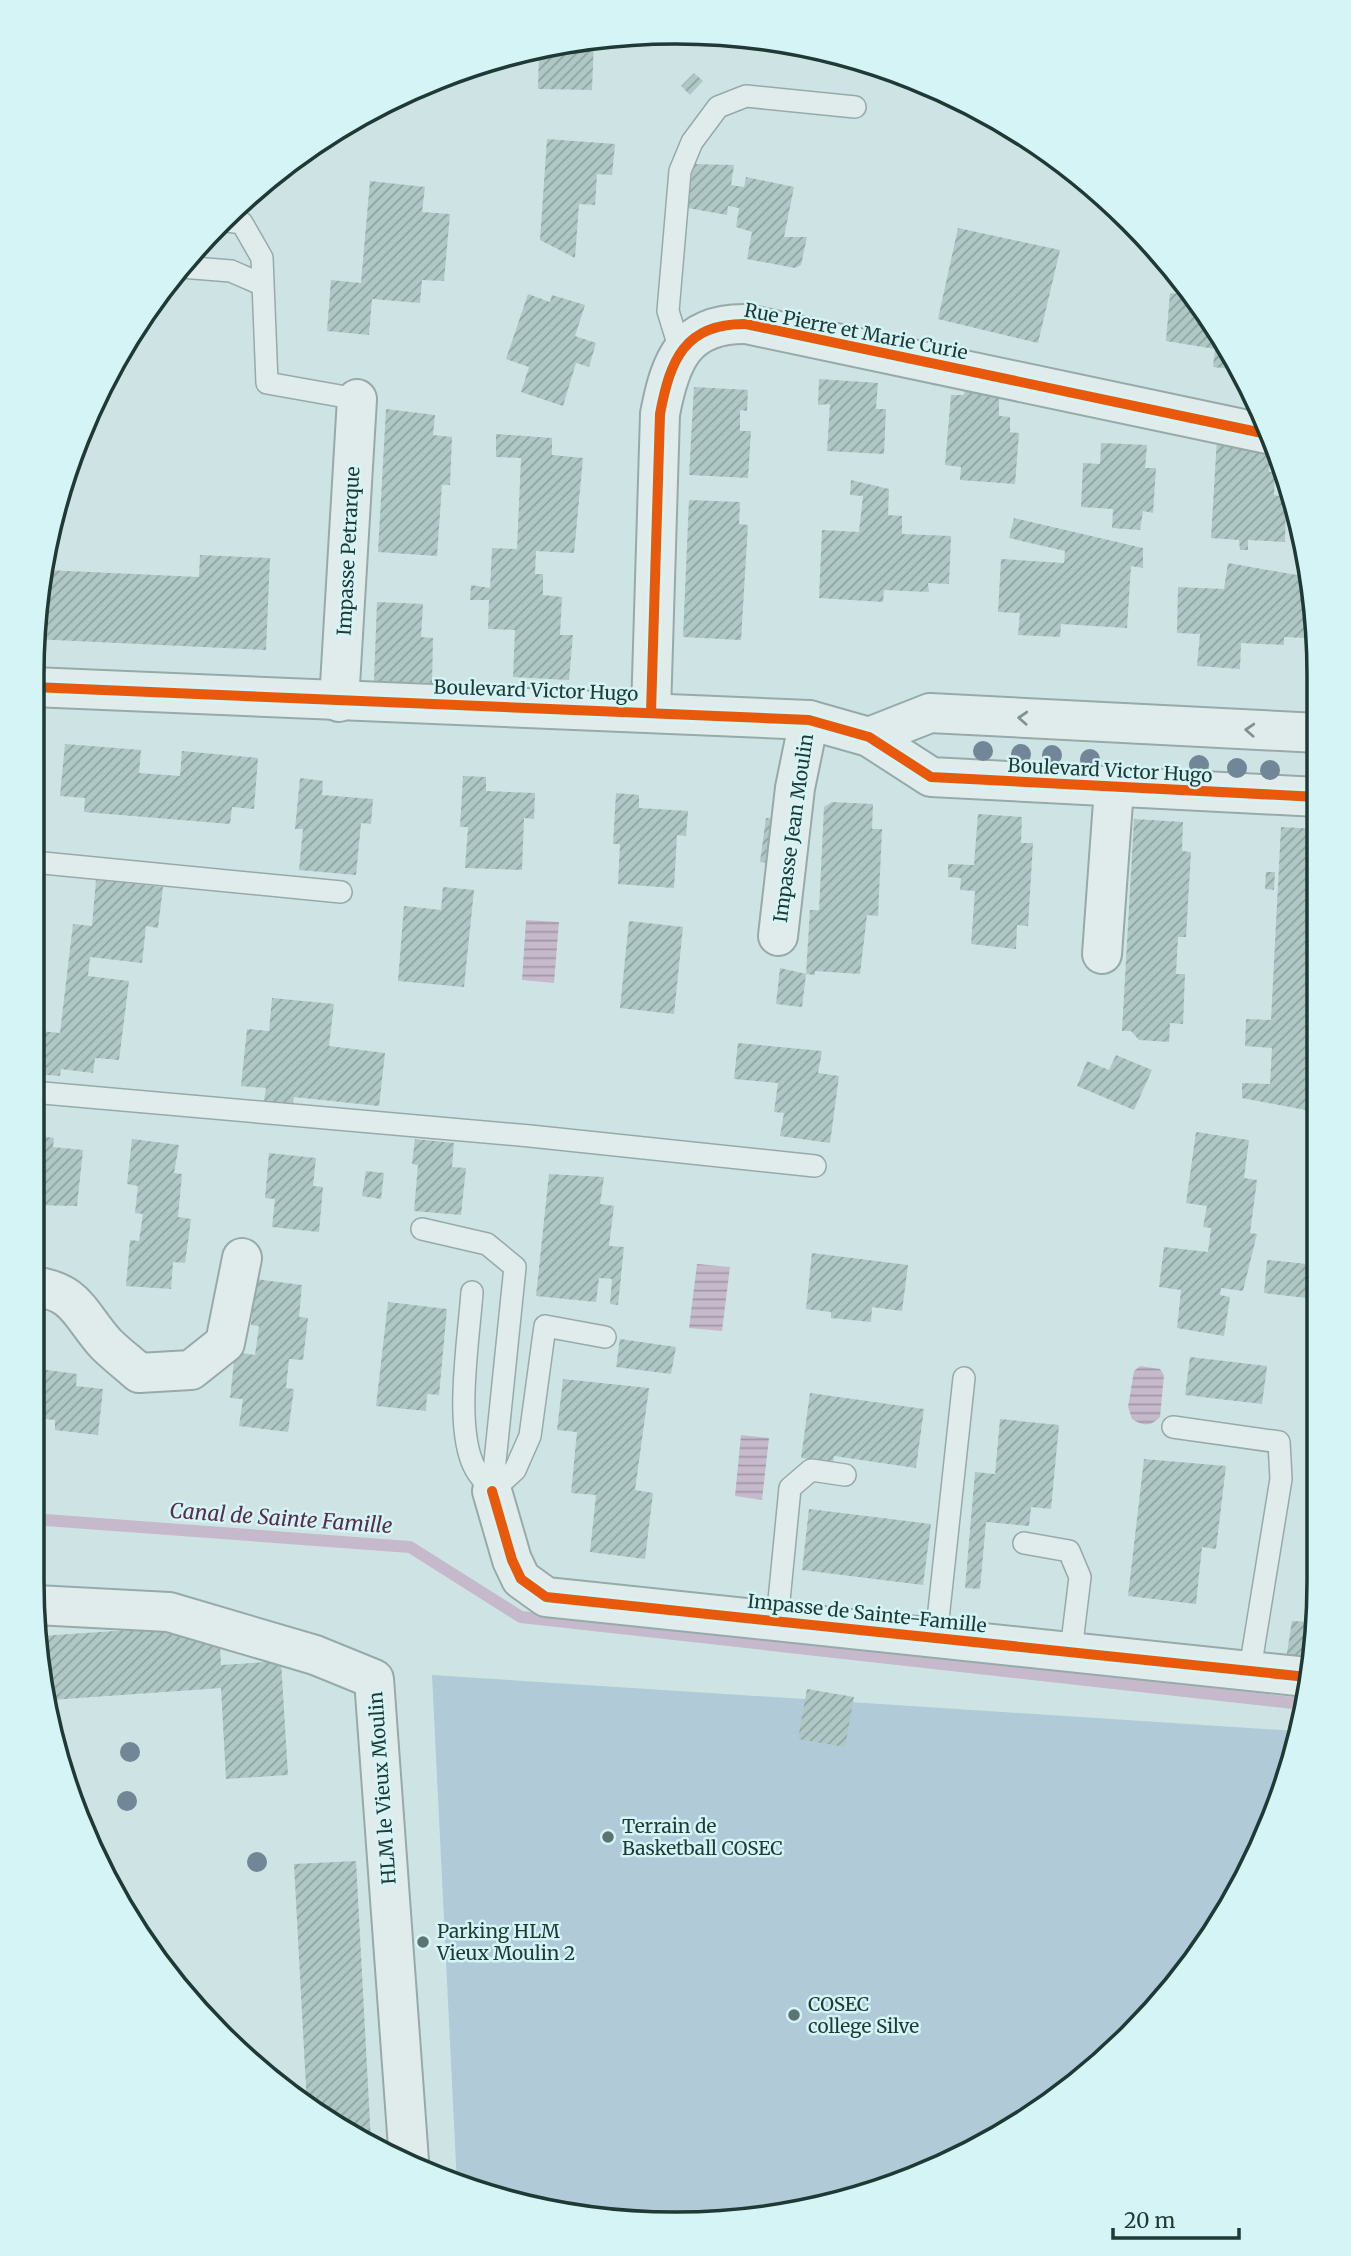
<svg xmlns="http://www.w3.org/2000/svg" width="1351" height="2256" viewBox="0 0 1351 2256" font-family="Merriweather,serif">
  <defs>
    <pattern id="water-rules" width="6" height="5" patternUnits="userSpaceOnUse" patternTransform="scale(1.75)"><rect width="6" height="5" fill="#c6b9cb"/><path d="M0 2.5h6" fill="none" stroke="#a097a6"/></pattern>
    <pattern id="building-hatch" width="6" height="6" patternUnits="userSpaceOnUse" patternTransform="scale(1.75)"><rect width="6" height="6" fill="#afc8c5"/><path d="M-1 1l2-2M0 6l6-6M5 7l2-2" fill="none" stroke="#8ea3a1"/></pattern>
  </defs>
  <rect width="100%" height="100%" fill="#cee4e4"/>
  <!-- park -->
  <path fill="#b0cad7" d="M432,1675L1297,1731L1285,1788L1211,1939L1067,2092L882,2190L675,2224L469,2190L457,2185Z"/>
  <!-- water -->
  <g fill="url(#water-rules)">
    <path d="M526,920L559,922L554,983L522,980Z"/>
    <path d="M697,1264L730,1267L722,1331L689,1328Z"/>
    <path d="M1140,1366L1160,1369L1164,1375L1160,1417C1151,1427 1142,1426 1132,1419L1128,1407L1134,1371Z"/>
    <path d="M741,1435L769,1438L762,1500L735,1496Z"/>
  </g>
  <g fill="none" stroke-linecap="round" stroke-linejoin="round">
    <!-- stream -->
    <path stroke="#c6b9cb" stroke-width="12" d="M32,1519L410,1547L521,1617L1302,1704"/>
  </g>
  <!-- building -->
  <g fill="url(#building-hatch)">
    <path d="M594,40L592,90L538,89L539,47Z"/>
    <path d="M694,73L703,81L690,95L681,86Z"/>
    <path d="M547,139L615,144L612,175L597,174L595,205L579,204L575,258L540,240Z"/>
    <path d="M693,164L734,165L731,185L744,187L746,177L794,187L784,237H807L801,265L795,268L747,259L752,232L736,227L739,208L728,206L727,215L688,208Z"/>
    <path d="M370,181L425,187L422,212L450,214L444,281L422,280L420,303L372,299L369,335L327,331L331,280L361,283Z"/>
    <path d="M958,228L1060,250L1038,343L938,319Z"/>
    <path d="M1170,293L1191,295L1233,354L1240,370L1213,367L1215,349L1166,341Z"/>
    <path d="M528,294L550,302L552,295L585,305L575,336L596,343L589,367L576,363L563,406L521,392L529,367L506,359Z"/>
    <path d="M819,379L878,383L876,409H886L884,454L827,451L830,404L818,405Z"/>
    <path d="M966,383L999,390V416L1010,417V432L1019,433L1015,484L960,480L961,467L945,465L951,395H964Z"/>
    <path d="M694,387L748,390L747,411L740,410V431H751L748,478L689,475Z"/>
    <path d="M386,409L435,415L433,435L452,437L450,485H442L437,556L378,552Z"/>
    <path d="M496,434L552,438V455L583,458L574,553L536,551L535,574H543V595L562,597L560,635H573L569,680L513,677L515,630L488,629L489,600H470L471,585L490,588L492,548L517,549L521,458L496,457Z"/>
    <path d="M1217,438L1271,449L1269,472H1275L1274,495L1286,497L1285,542L1248,540V550H1240L1239,540L1211,538Z"/>
    <path d="M1101,443L1147,445L1145,468H1156L1153,513L1143,511L1140,530L1112,528L1113,509L1081,507L1083,463L1100,464Z"/>
    <path d="M851,480L889,489L888,515L902,516V534L951,536L949,584L928,583L929,592L884,590L883,602L819,598L822,530L859,532L863,496L850,495Z"/>
    <path d="M689,500L740,502L739,524L748,525L741,640L683,637Z"/>
    <path d="M1014,518L1143,548V568L1131,566L1127,628L1061,624L1060,637L1018,635L1020,613L998,612L1001,559L1064,563L1065,551L1009,538Z"/>
    <path d="M200,555L270,558L266,650L33,639L46,570L199,577Z"/>
    <path d="M1228,563L1308,577L1305,638L1284,637V645L1241,643L1240,669L1197,666L1200,634L1177,633L1178,587L1224,589Z"/>
    <path d="M377,602L423,604L421,637L433,638L432,683L374,681Z"/>
    <path d="M65,744L141,750L139,773L180,776L182,751L258,758L254,809L232,807L230,824L84,812L85,798L60,796Z"/>
    <path d="M463,776L486,777V791L535,793L534,819L524,818L522,870L465,868L468,827H460Z"/>
    <path d="M300,778L323,781L322,795L373,799L371,824L361,823L356,875L299,870L303,829H295Z"/>
    <path d="M616,793L639,795V808L688,811L686,836L677,835L674,888L618,884L620,844H613Z"/>
    <path d="M832,802L873,804L872,829H882L878,916L867,915L860,974L815,971V975L806,974L802,1007L776,1004L780,968L806,974L810,910H819L824,807Z"/>
    <path d="M978,814L1022,817L1021,843H1033L1028,926L1017,925L1016,949L971,944L975,891L960,890L961,878L948,877V864L974,865Z"/>
    <path d="M766,818L784,819L779,865L760,862Z"/>
    <path d="M1134,819L1183,822L1182,851L1191,852L1186,937H1178L1176,974H1185L1183,1024L1170,1023L1169,1042L1139,1040L1131,1031H1122Z"/>
    <path d="M1281,827L1318,829L1316,1112L1242,1098V1083L1270,1084L1272,1048L1245,1046L1246,1019L1271,1020Z"/>
    <path d="M1266,872H1275L1274,890L1265,889Z"/>
    <path d="M96,880L163,887L158,928L146,926L142,963L90,957L88,976L129,981L119,1060L95,1058L93,1073L61,1069L60,1076L36,1074L40,1031L60,1033L73,924L92,926Z"/>
    <path d="M443,887L474,890L464,987L398,981L404,906L441,910Z"/>
    <path d="M629,921L683,927L674,1014L620,1008Z"/>
    <path d="M272,998L334,1004L329,1046L385,1053L379,1106L294,1097L293,1104L264,1101L266,1088L241,1086L247,1029L269,1031Z"/>
    <path d="M738,1043L822,1051L818,1073L839,1076L830,1143L780,1136L784,1113L774,1112L778,1083L734,1079Z"/>
    <path d="M1116,1055L1152,1070L1134,1110L1077,1086L1087,1061L1109,1070Z"/>
    <path d="M1196,1132L1249,1140L1244,1178L1257,1180L1250,1233L1257,1234L1243,1291L1221,1288L1220,1295L1230,1297L1224,1336L1177,1328L1181,1290L1159,1287L1164,1247L1208,1252L1211,1228L1203,1227L1207,1206L1186,1203Z"/>
    <path d="M32,1135L54,1138L53,1147L83,1150L77,1206L32,1205Z"/>
    <path d="M132,1139L179,1145L174,1173L182,1174L178,1217L191,1219L185,1263L173,1262L171,1289L126,1286L130,1240L139,1241L143,1214L135,1213L138,1186L127,1184Z"/>
    <path d="M415,1139L454,1143L452,1167L466,1168L461,1215L414,1211L418,1165L412,1164Z"/>
    <path d="M269,1153L316,1158L313,1186L323,1187L319,1232L272,1227L275,1199L265,1198Z"/>
    <path d="M366,1171L384,1173L381,1199L362,1196Z"/>
    <path d="M549,1174L604,1177L600,1204L614,1206L609,1246L624,1247L618,1305L610,1304L612,1279L599,1278L596,1302L536,1296Z"/>
    <path d="M812,1253L908,1265L902,1311L872,1307L871,1322L831,1318V1312L806,1309Z"/>
    <path d="M1267,1260L1318,1265L1315,1299L1264,1293Z"/>
    <path d="M255,1279L302,1285L299,1317L308,1318L303,1360L289,1359L286,1388L294,1389L288,1432L239,1426L243,1399L230,1398L235,1352L255,1355L259,1326L251,1325Z"/>
    <path d="M388,1302L447,1309L439,1395L427,1394L426,1411L376,1406Z"/>
    <path d="M1317,1303L1318,1304V1347L1310,1346Z"/>
    <path d="M620,1339L676,1347L671,1374L616,1367Z"/>
    <path d="M1190,1357L1267,1366L1262,1404L1185,1395Z"/>
    <path d="M32,1368L77,1374L76,1386L103,1389L98,1435L55,1430V1420L32,1418Z"/>
    <path d="M563,1379L649,1388L635,1490L653,1493L645,1559L590,1552L596,1495L571,1493L577,1432L557,1430Z"/>
    <path d="M810,1393L924,1409L916,1468L834,1456L833,1462L801,1458Z"/>
    <path d="M1000,1419L1059,1425L1051,1509L1031,1507L1029,1526L986,1522L980,1589L965,1588L975,1472L995,1474Z"/>
    <path d="M1144,1459L1226,1466L1216,1549L1202,1547L1196,1604L1128,1596Z"/>
    <path d="M809,1509L931,1524L923,1585L802,1570Z"/>
    <path d="M1317,1602L1318,1623L1310,1661L1286,1659L1292,1621L1313,1622Z"/>
    <path d="M219,1624L221,1665L281,1661L288,1775L226,1779L221,1688L51,1700L41,1636Z"/>
    <path d="M807,1689L854,1697L845,1747L798,1739Z"/>
    <path d="M356,1861L371,2142L317,2116L307,2106L294,1864Z"/>
  </g>
  <g fill="none" stroke-linecap="round" stroke-linejoin="round">
    <defs>
      <g id="lane">
        <path d="M221,220L242,223L262,258L267,383L357,399"/>
        <path d="M181,267L231,271L261,284"/>
        <path d="M680,350L668,311L680,171L692,142L718,107L746,96L855,107"/>
        <path d="M33,862L341,892"/>
        <path d="M32,1092L530,1136L815,1166"/>
        <path d="M422,1229L487,1244L515,1267L492,1491"/>
        <path d="M472,1292C469,1338 453,1431 476,1470C480,1477 487,1484 492,1491"/>
        <path d="M1173,1427L1279,1442L1281,1479L1250,1669"/>
        <path d="M492,1491L515,1470L530,1436L545,1326L605,1337"/>
        <path d="M1024,1543L1069,1551L1080,1577L1071,1651"/>
        <path d="M777,1621L790,1488L811,1470L845,1475"/>
        <path d="M936,1638L964,1378"/>
      </g>
      <g id="street">
        <path d="M33,687L809,720L869,737L931,777L1318,797"/>
        <path d="M339,702L357,399"/>
        <path d="M651,712L660,414C670,361 684,323 746,324L1267,434"/>
        <path d="M869,737L930,713L1318,733"/>
        <path d="M778,936L795,788L809,720"/>
        <path d="M1102,954L1114,788"/>
        <path d="M32,1286C77,1291 79,1314 106,1344C116,1354 128,1363 139,1373L191,1370L225,1343L242,1258"/>
        <path d="M492,1491L512,1560L521,1579L546,1597L1307,1677"/>
        <path d="M36,1605L169,1612L315,1655L374,1679L409,2161"/>
      </g>
    </defs>
    <!-- lane casing -->
    <use href="#lane" stroke="#96aaa9" stroke-width="24"/>
    <!-- street casing -->
    <use href="#street" stroke="#96aaa9" stroke-width="42"/>
    <!-- lane -->
    <use href="#lane" stroke="#e0ecec" stroke-width="21"/>
    <!-- street -->
    <use href="#street" stroke="#e0ecec" stroke-width="38"/>
    <defs>
      <g id="cycleway">
        <path d="M33,687L809,720L869,737L931,777L1318,797"/>
        <path d="M651,712L660,414C670,361 684,323 746,324L1267,434"/>
        <path d="M492,1491L512,1560L521,1579L546,1597L1307,1677"/>
      </g>
    </defs>
    <!-- cycleway casing -->
    <use href="#cycleway" stroke="#d4f4f6" stroke-width="15"/>
    <!-- cycleway -->
    <use href="#cycleway" stroke="#e8590c" stroke-width="10"/>
  </g>
  <!-- trees -->
  <g fill="#718696">
    <circle cx="983" cy="751" r="10"/>
    <circle cx="1021" cy="754" r="10"/>
    <circle cx="1052" cy="755" r="10"/>
    <circle cx="1090" cy="759" r="10"/>
    <circle cx="1199" cy="765" r="10"/>
    <circle cx="1237" cy="768" r="10"/>
    <circle cx="1270" cy="770" r="10"/>
    <circle cx="130" cy="1752" r="10"/>
    <circle cx="127" cy="1801" r="10"/>
    <circle cx="257" cy="1862" r="10"/>
  </g>
  <!-- one-way arrows -->
  <defs><path id="oneway-chevron" d="M-2-3.5L2.5 0L-2 3.5" fill="none" stroke-width="1.6" stroke-linecap="round" stroke-linejoin="round" transform="scale(1.75)"/></defs>
  <g stroke="#809290">
    <use href="#oneway-chevron" transform="translate(1023 718) rotate(-177)"/>
    <use href="#oneway-chevron" transform="translate(1250 730) rotate(-177)"/>
  </g>
  <!-- markers -->
  <g fill="#5c7572" stroke="#d4f4f6" stroke-width="2.5">
    <circle cx="608" cy="1837" r="7"/>
    <circle cx="423" cy="1942" r="7"/>
    <circle cx="794" cy="2015" r="7"/>
  </g>
  <g text-anchor="middle" dominant-baseline="central" stroke-width="5" stroke-linejoin="round" paint-order="stroke">
    <!-- street labels -->
    <g font-size="19" fill="#1f3935" stroke="#d4f4f6">
      <text transform="translate(856 331) rotate(11)">Rue Pierre et Marie Curie</text>
      <text transform="translate(348 551) rotate(-87)">Impasse Petrarque</text>
      <text transform="translate(536 690) rotate(2)">Boulevard Victor Hugo</text>
      <text transform="translate(1110 770) rotate(3)">Boulevard Victor Hugo</text>
      <text transform="translate(793 828) rotate(-82)">Impasse Jean Moulin</text>
      <text transform="translate(867 1613) rotate(6)">Impasse de Sainte-Famille</text>
      <text transform="translate(382 1788) rotate(-94)">HLM le Vieux Moulin</text>
    </g>
    <!-- poi labels -->
    <g font-size="19" fill="#1f3935" stroke="#d4f4f6" text-anchor="start">
      <text x="622" y="1826">Terrain de<tspan x="622" dy="22">Basketball COSEC</tspan></text>
      <text x="437" y="1931">Parking HLM<tspan x="437" dy="22">Vieux Moulin 2</tspan></text>
      <text x="808" y="2004">COSEC<tspan x="808" dy="22">college Silve</tspan></text>
    </g>
    <!-- water labels -->
    <g font-size="21" font-style="italic" fill="#592e4d" stroke="#d4f4f6">
      <text transform="translate(281 1518) rotate(4)">Canal de Sainte Famille</text>
    </g>
  </g>
  <!-- crop -->
  <path d="M0 0H1351V2256H0ZM675 44H676A631 631 0 0 1 1307 675V1581A631 631 0 0 1 676 2212H675A631 631 0 0 1 44 1581V675A631 631 0 0 1 675 44Z" fill="#d4f4f6" fill-rule="evenodd"/>
  <path fill="none" stroke="#1f3935" stroke-width="3.5" d="M675 44H676A631 631 0 0 1 1307 675V1581A631 631 0 0 1 676 2212H675A631 631 0 0 1 44 1581V675A631 631 0 0 1 675 44Z"/>
  <!-- scale -->
  <path d="M1113 2228v10h126v-10" fill="none" stroke="#1f3935" stroke-width="3.5"/>
  <text x="1124" y="2228" font-size="21" fill="#1f3935" stroke="#d4f4f6" stroke-width="5" paint-order="stroke">20 m</text>
</svg>
